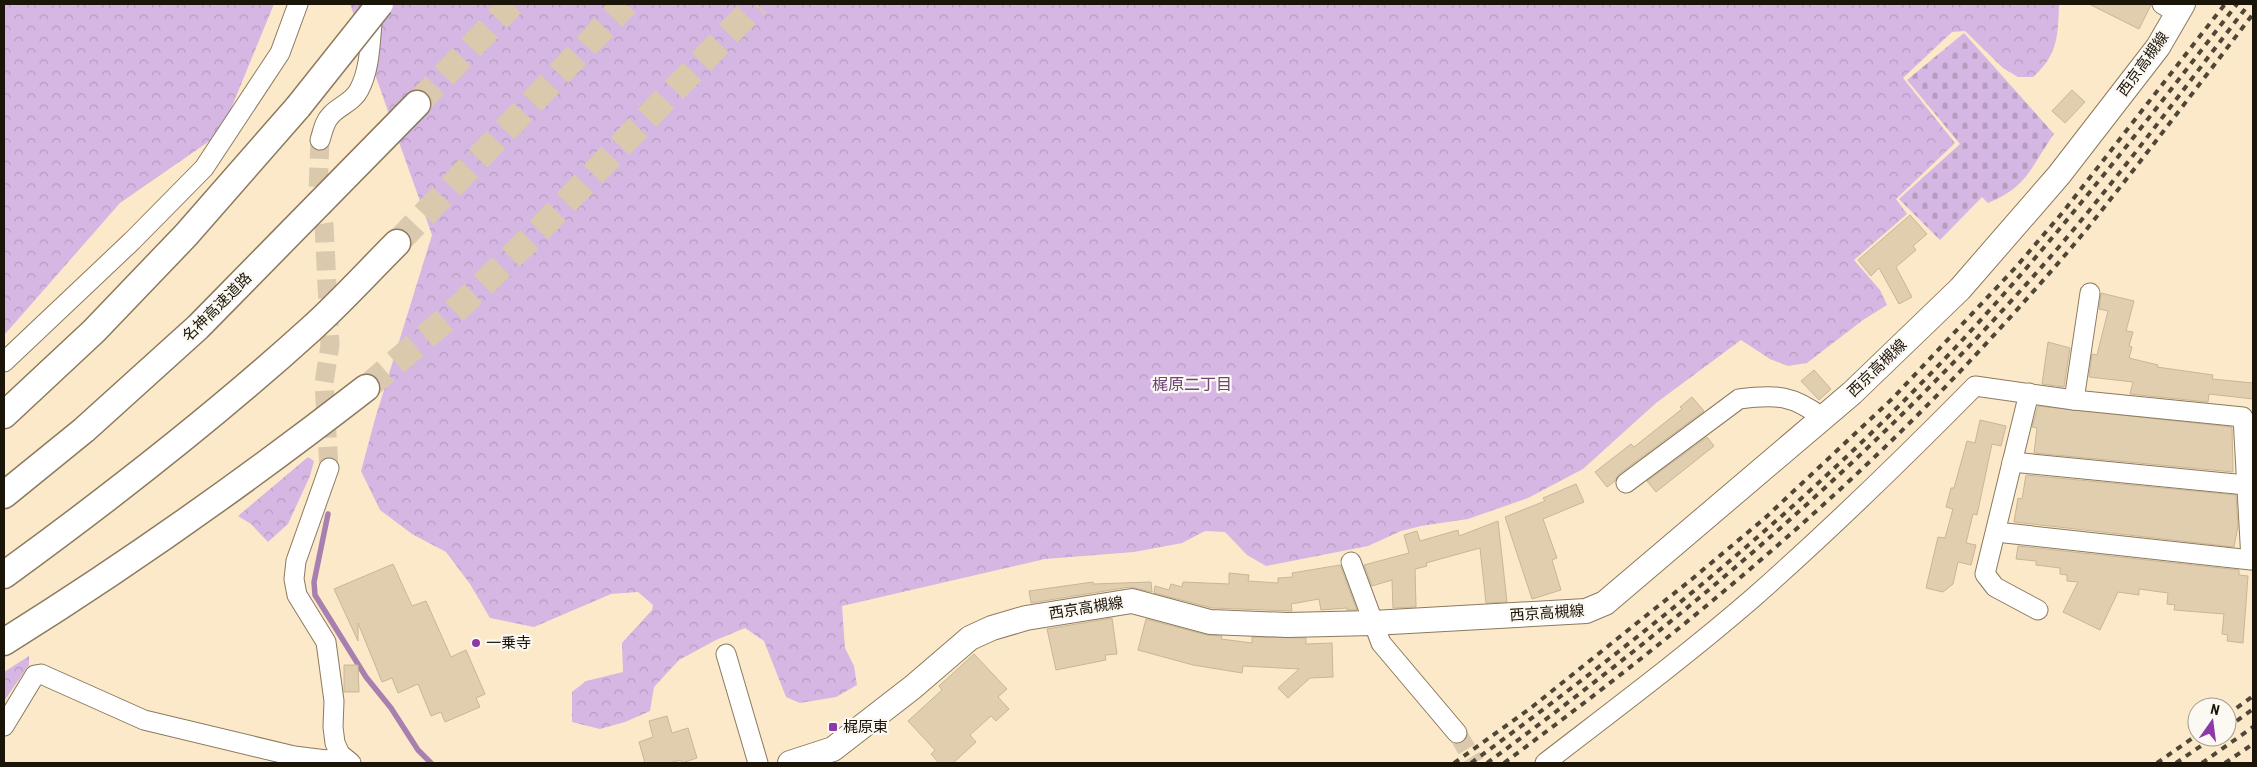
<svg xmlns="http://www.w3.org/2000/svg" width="2257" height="767" viewBox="0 0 2257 767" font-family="'Roboto Condensed','Noto Sans JP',sans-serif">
  <defs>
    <pattern id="forest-crowns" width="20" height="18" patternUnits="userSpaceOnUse" patternTransform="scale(1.25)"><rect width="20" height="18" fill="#d6b6e2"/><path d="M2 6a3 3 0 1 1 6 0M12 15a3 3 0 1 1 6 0" fill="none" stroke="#b79cc1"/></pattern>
    <pattern id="cemetery-stones" width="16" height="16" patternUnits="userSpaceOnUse" patternTransform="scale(1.25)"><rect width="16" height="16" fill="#d6b6e2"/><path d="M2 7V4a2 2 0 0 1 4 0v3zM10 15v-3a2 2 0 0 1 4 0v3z" fill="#b79cc1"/></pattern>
  </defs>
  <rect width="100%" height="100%" fill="#fce9ca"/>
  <!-- forest -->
  <g fill="url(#forest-crowns)">
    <path d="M4,4H274L221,133L120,203L6,333H4Z"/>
    <path d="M350,4H2059C2058,35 2058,55 2033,77H2018L2003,68L1965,31L1952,32L1903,78L1955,143L1896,199L1907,214L1854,260L1880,290L1887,305L1863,320L1807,363L1788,366L1770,359L1741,340L1656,403L1583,469L1528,498L1468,519L1421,526L1401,531L1368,546L1266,566L1247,555L1225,532L1205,531L1182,543L1134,552L1045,559L842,606L845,648L854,666L857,685L836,697L800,703L786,697L764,641L745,628L716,640L679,660L654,687L650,711L625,722L600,729L572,722V692L586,681L623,672L622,643L652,610L653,605L638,592L611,594L534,627L490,618L470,584L446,552L412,534L380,510L361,471L375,419L432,235Z"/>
    <path d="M308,457L314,461L310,476L288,524L268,542L251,524L238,516Z"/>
    <path d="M29,656V665L4,701V672Z"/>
  </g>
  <!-- cemetery -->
  <path fill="url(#cemetery-stones)" d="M1964,33L2054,134C2031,166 2028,187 1988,203L1982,197L1940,240L1899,199L1960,144L1907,80Z"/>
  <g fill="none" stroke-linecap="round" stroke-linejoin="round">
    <!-- stream -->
    <path stroke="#a880b0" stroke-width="5.5" d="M328,514L314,582L315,595L366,677L391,708L418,750L431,763"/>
  </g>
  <!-- building -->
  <g fill="#e0ceaf" stroke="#c9b698">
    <path d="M2089,4H2151V5L2139,29Z"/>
    <path d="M2072,90L2085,102L2065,123L2052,111Z"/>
    <path d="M1910,215L1927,234L1913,246L1916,250L1896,267L1912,297L1899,304L1879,268L1871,276L1858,260Z"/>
    <path d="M2101,293L2134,301L2126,331L2133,332L2129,346L2132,347L2129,358L2158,365L2157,367L2213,375L2212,379L2253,383V399L2209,394L2208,402L2130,394L2133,382L2089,377L2092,354L2097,355L2108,311L2099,309Z"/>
    <path d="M2048,342L2070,348L2064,387L2042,384Z"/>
    <path d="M1814,370L1831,389L1819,400L1801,381Z"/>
    <path d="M1692,397L1704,411L1619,474L1615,481L1607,487L1595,472L1631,444L1634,447L1682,409L1680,407Z"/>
    <path d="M2038,406L2232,427L2233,472L2034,453L2037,428L2032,427Z"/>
    <path d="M1980,420L2006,426L2001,446L1992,444L1977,515L1973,514L1966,543L1976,545L1971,565L1958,562L1953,584L1943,592L1926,588L1938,537L1945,538L1953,509L1946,507L1951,488H1954L1967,441L1975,443Z"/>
    <path d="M1707,437L1714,446L1656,492L1647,481Z"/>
    <path d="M2026,475L2236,495L2238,526L2234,547L2014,522L2018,498L2022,499Z"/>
    <path d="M1576,484L1584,502L1543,519L1557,558L1552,560L1561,590L1532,599L1505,517L1545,501L1543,498Z"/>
    <path d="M1498,521L1507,602L1486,603L1480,548L1426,563L1427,566L1415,569L1416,607L1393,608L1392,580L1372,586L1364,565L1409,553L1404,535L1417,531L1420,541L1458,530L1459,536Z"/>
    <path d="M2018,546L2239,570V575L2248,576L2243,643L2227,641L2228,635L2222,634L2224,614L2174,610L2175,605L2167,604L2168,593L2139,589V595L2118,592L2100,630L2063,612L2078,582L2067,581V575L2060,574V568L2036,565V561L2016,559Z"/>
    <path d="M393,564L412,606L426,601L451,657L466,650L485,694L476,698L480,707L445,722L441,712L431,716L418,684L398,693L392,678L382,682L358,623V641L334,589Z"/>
    <path d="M1340,565L1357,610H1347V608L1321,610L1319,599L1291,604L1292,611L1212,608L1154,593L1155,586L1169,590L1171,584L1182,587L1183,582L1229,584V573L1249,575L1248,581L1278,583V578L1293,577L1292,573Z"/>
    <path d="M1093,582V584L1151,582L1152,592L1130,587L1031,603L1029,591Z"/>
    <path d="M1112,618L1117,654L1105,655L1106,660L1056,670L1047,629Z"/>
    <path d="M1146,619L1207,635L1222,636L1221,639L1252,643V637L1306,638V644L1332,643L1333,677L1310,678L1288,698L1278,688L1299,669L1243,666L1242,673L1193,665L1138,650Z"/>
    <path d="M974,654L1007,689L998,697L1009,709L996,721L991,716L970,735L976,742L953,763H939L931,754L935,750L908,721L942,690L939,686Z"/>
    <path d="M344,665H358L359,692H344Z"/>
    <path d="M667,716L672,733L688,728L697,758L682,763L681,760L669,763H645L639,742L653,737L649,721Z"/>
  </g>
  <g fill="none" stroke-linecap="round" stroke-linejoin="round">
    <!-- minor-tunnel -->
    <g stroke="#dac9ad" stroke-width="19" stroke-dasharray="19 9" stroke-linecap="butt">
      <path d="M320,140L318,192L324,225L330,345L324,383L329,468"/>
      <path d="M1457,733L1475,763"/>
    </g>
    <!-- highway-tunnel -->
    <g stroke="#dac9ad" stroke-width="26" stroke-dasharray="26 13" stroke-linecap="butt">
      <path d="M417,104L512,4"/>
      <path d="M397,243L626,4"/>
      <path d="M366,388L452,314L540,229L757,4"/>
    </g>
    <defs>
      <g id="minor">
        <path d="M2162,4L2177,13"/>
        <path d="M320,140C323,131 324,122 331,115C339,106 353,102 359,90C371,68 370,37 373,14"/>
        <path d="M4,362L132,241L204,168L280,53L298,4"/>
        <path d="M2029,393L1985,574L1995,587L2038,610"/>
        <path d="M2074,400L2090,293"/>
        <path d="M2012,462L2246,485"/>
        <path d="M329,468L296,561L294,579L297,595L326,642L334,701L333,727L335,743L340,754L351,763"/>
        <path d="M1626,483L1739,399C1776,394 1793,395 1823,418"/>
        <path d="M1351,562L1381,643L1457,733"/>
        <path d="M726,654L758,763"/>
        <path d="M4,726L35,675L41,674L144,720L294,756L326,760L333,759L340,754"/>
        <path d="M1545,763C1615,709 1686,656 1753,598C1830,530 1903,459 1975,386L2074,400L2243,417L2251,560L1996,532"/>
      </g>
      <path id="major" d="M790,763L833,749L913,687L970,638L992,628L1026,618L1132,601L1210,622L1287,625L1373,623L1586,611L1605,603L1852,393L1960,289L2059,175L2158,47L2183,4"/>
      <g id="highway">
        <path d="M4,415L94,331L186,235L298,107"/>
        <path d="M4,495L84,430L198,327L417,104"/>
        <path d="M4,575C110,498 214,417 311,329C341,302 368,272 397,243"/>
        <path d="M4,642C129,564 250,478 366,388"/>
      </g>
    </defs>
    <!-- minor casing -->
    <use href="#minor" stroke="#8b7a5e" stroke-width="21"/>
    <!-- major casing -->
    <use href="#major" stroke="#8b7a5e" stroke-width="26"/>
    <!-- highway casing -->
    <use href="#highway" stroke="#8b7a5e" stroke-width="29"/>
    <!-- minor -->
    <use href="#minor" stroke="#fff" stroke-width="19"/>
    <!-- major -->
    <use href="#major" stroke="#fff" stroke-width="24"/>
    <!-- highway -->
    <use href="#highway" stroke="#fff" stroke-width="26"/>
    <!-- rail -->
    <g stroke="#4f4636" stroke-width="4" stroke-dasharray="6 6" stroke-linecap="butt">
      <path d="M2227,715L2253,696"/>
      <path d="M2227,728L2253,709"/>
      <path d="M1454,763L1532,707L1692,579L1765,518L1893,398L2016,267L2063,212L2225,4"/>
      <path d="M1471,763C1642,638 1809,504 1954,349C2056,240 2146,122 2237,4"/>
      <path d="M1487,763C1684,619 1868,462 2030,280C2108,193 2177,97 2249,4"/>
      <path d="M1504,763C1668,642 1829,511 1969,362C2009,319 2049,275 2086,230C2143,159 2198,86 2253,14"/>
      <path d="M2157,763L2197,735"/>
      <path d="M2176,763L2214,737"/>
      <path d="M2202,763L2253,727"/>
      <path d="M2225,763L2253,744"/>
    </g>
    <defs>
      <path id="highway-bridge" d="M298,107L380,4"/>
    </defs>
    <!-- highway-bridge casing -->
    <use href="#highway-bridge" stroke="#8b7a5e" stroke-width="29" stroke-linecap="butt"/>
    <!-- highway-bridge -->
    <use href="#highway-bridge" stroke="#fff" stroke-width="26"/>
  </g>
  <!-- markers -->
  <g fill="#8d3aa8" stroke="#fcf8f2" stroke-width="2">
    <circle cx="476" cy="643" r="5"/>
    <rect x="828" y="722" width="10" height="10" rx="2.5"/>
  </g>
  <g text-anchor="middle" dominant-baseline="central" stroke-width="4.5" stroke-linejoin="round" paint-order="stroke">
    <!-- street labels -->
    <g font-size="15" fill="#1b1409" stroke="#fcf8f2">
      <text transform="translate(2143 64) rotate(-54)">西京高槻線</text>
      <text transform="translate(217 307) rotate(-45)">名神高速道路</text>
      <text transform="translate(1877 368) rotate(-44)">西京高槻線</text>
      <text transform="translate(1086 608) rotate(-9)">西京高槻線</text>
      <text transform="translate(1547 613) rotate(-4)">西京高槻線</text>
    </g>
    <!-- poi labels -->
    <g font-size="15" fill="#1b1409" stroke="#fcf8f2" text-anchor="start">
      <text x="486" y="643">一乗寺</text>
      <text x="843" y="727">梶原東</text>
    </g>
    <!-- neighbourhood labels -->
    <g font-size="16" fill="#6d447c" stroke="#fcf8f2">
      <text x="1192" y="384">梶原二丁目</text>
    </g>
  </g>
  <!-- border -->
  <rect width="2257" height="767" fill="none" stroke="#1b1409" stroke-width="10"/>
  <!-- north arrow -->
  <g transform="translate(2212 722) rotate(14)"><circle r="24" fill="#fcf8f2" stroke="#a29d95"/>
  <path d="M0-4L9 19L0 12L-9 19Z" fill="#8d3aa8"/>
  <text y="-8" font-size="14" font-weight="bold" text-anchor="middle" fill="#1b1409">N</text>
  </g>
</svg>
